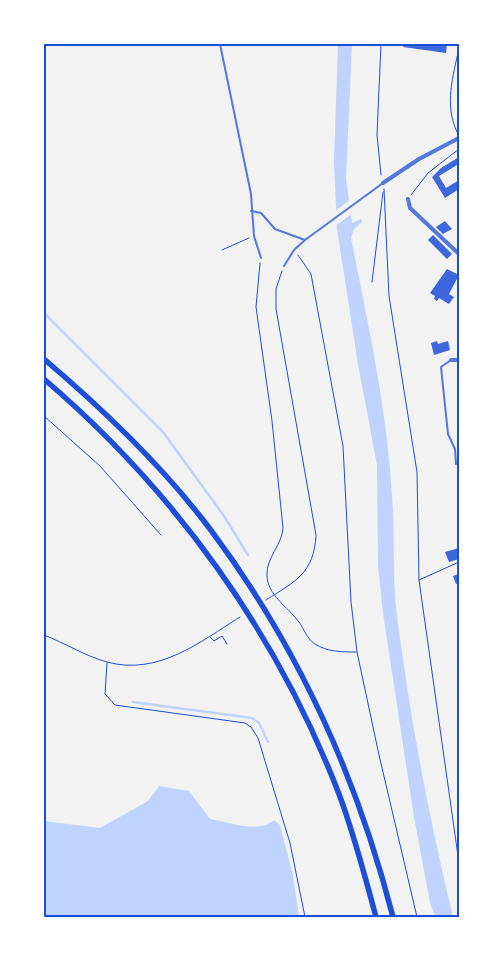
<svg xmlns="http://www.w3.org/2000/svg" width="503" height="961" viewBox="0 0 503 961" font-family="'Roboto Condensed',sans-serif">
  <rect width="100%" height="100%" fill="#f2f2f2"/>
  <!-- water -->
  <g fill="#bfd3fe">
    <path d="M338,44H352L346,179L352,223L361,219L362,222L354,229L351,238C368,323 387,409 392,496C395,536 392,576 397,616C410,718 429,818 453,917H435L430,902L414,817L383,613L378,565L377,465L358,364L337,229L334,161Z"/>
    <path d="M159,786L189,791L210,819C229,822 259,834 274,820L280,825L293,876L299,917H44V821L100,828L148,801Z"/>
  </g>
  <!-- pier -->
  <path fill="#f2f2f2" d="M351,199L353,213L335,226L334,212Z"/>
  <g fill="none" stroke-linecap="round" stroke-linejoin="round">
    <!-- stream -->
    <g stroke="#bfd3fe" stroke-width="2.5">
      <path d="M44,313L163,432L224,516L248,555"/>
      <path d="M133,702L252,718L259,723L268,742"/>
    </g>
  </g>
  <!-- building -->
  <g fill="#3d67dc">
    <path d="M404,44H447L446,53L403,47Z"/>
    <path d="M459,157V168L457,165L439,176L446,188L459,180V189L445,198L432,177L441,168Z"/>
    <path d="M445,221L452,229L443,234L436,227Z"/>
    <path d="M433,235L452,254L447,259L428,240Z"/>
    <path d="M447,269L459,275L449,294L454,297L449,304L439,298L437,301L434,299L435,296L430,293Z"/>
    <path d="M437,341L438,344L448,341L450,350L434,355L431,343Z"/>
    <path d="M459,548V559L449,562L445,552Z"/>
    <path d="M459,574V583L456,584L453,576Z"/>
  </g>
  <g fill="none" stroke-linecap="round" stroke-linejoin="round">
    <!-- path -->
    <g stroke="#1d4ed8" stroke-width="1">
      <path d="M457,132C444,104 453,77 459,48"/>
      <path d="M381,175L377,135L381,44"/>
      <path d="M384,189L389,296L417,472L419,580L459,863"/>
      <path d="M411,195L428,173L459,149"/>
      <path d="M222,250L249,238"/>
      <path d="M298,255L311,274L343,446L351,602L357,652L379,755L417,917"/>
      <path d="M260,263L256,307L272,421L283,528C282,545 266,558 267,575C267,595 288,607 299,622C304,629 307,639 315,644C327,652 343,652 356,652"/>
      <path d="M372,282L383,192"/>
      <path d="M44,416L100,466L161,535"/>
      <path d="M419,580L459,562"/>
      <path d="M266,600C296,581 314,573 316,535L276,309V289L282,271"/>
      <path d="M44,635C65,643 85,656 107,662C158,676 200,642 240,617"/>
      <path d="M210,637L214,641L222,636L227,644"/>
      <path d="M107,663L105,694L115,705L245,723L251,727L258,738L290,843L305,917"/>
    </g>
    <!-- service -->
    <g stroke="#5277de" stroke-width="2">
      <path d="M220,44L251,194L254,236L261,258"/>
      <path d="M251,211L261,213L275,229L305,240"/>
      <path d="M284,266L294,250L305,240L383,183"/>
      <path d="M451,360L441,367L448,434L455,449L456,464"/>
    </g>
    <!-- minor -->
    <g stroke="#5277de" stroke-width="4">
      <path d="M383,183L419,159L459,138"/>
      <path d="M408,199L410,208L459,254"/>
      <path d="M451,360H459"/>
    </g>
    <!-- trunk -->
    <g stroke="#1d4ed8" stroke-width="5.5">
      <path d="M44,359C104,410 162,465 210,529C297,645 357,777 393,917"/>
      <path d="M44,379C175,491 277,633 339,794C354,834 365,876 376,917"/>
    </g>
  </g>
  <!-- border -->
  <rect width="503" height="961" fill="none" stroke="#ffffff" stroke-width="90"/>
  <rect x="45" y="45" width="413" height="871" fill="none" stroke="#1d4ed8" stroke-width="2"/>
</svg>
